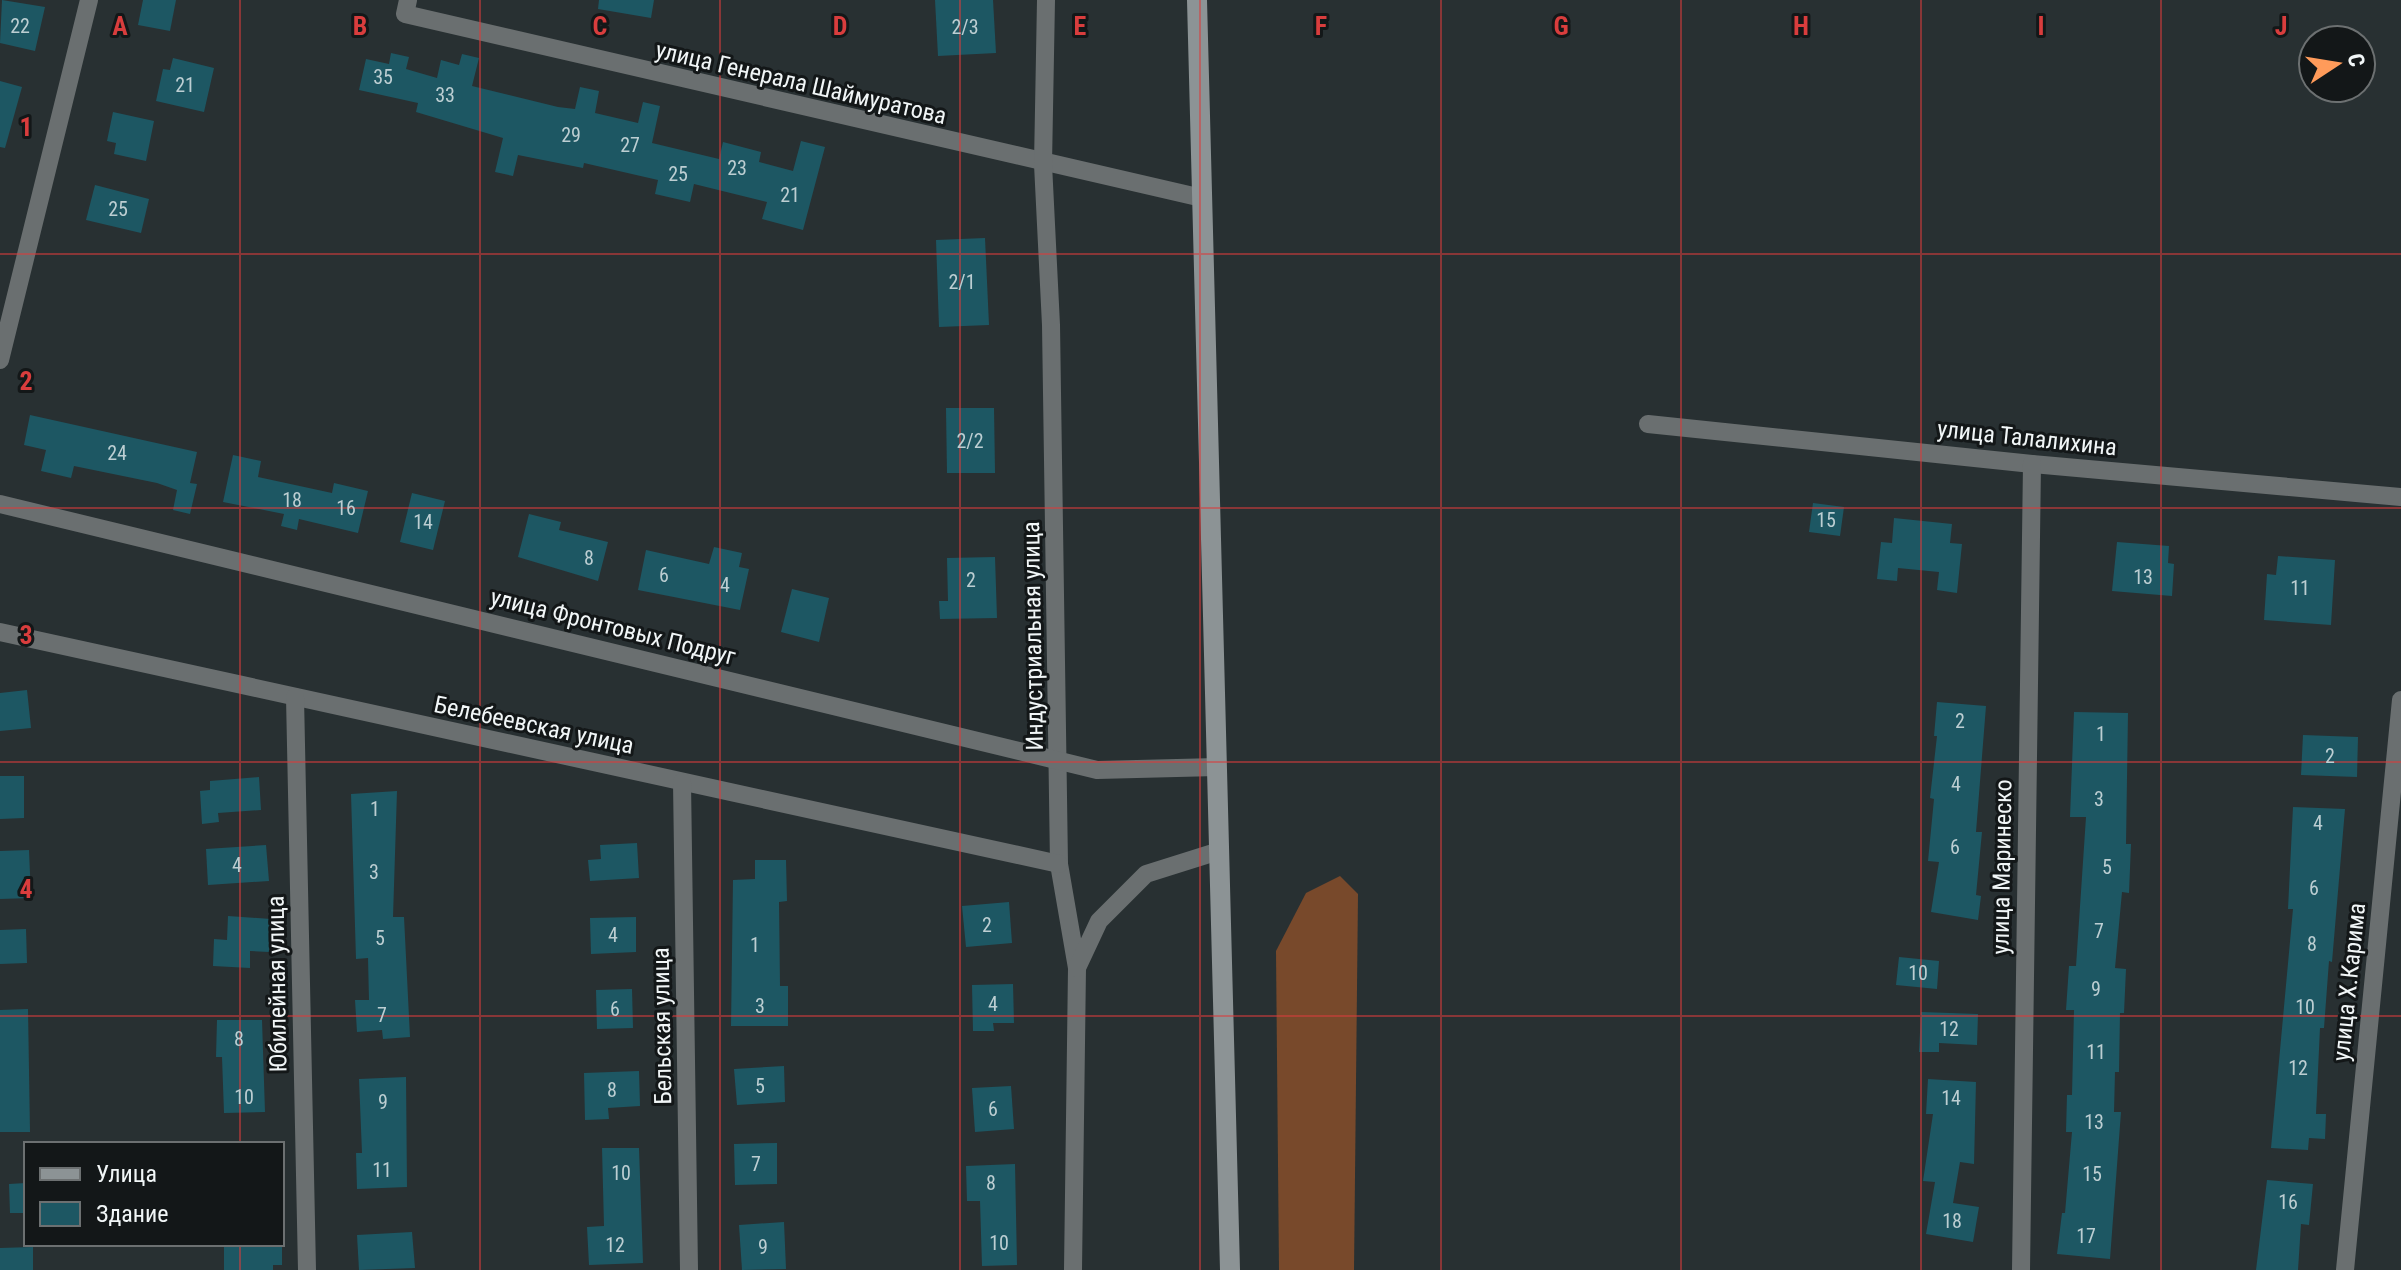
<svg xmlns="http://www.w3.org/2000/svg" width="2401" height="1270" viewBox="0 0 2401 1270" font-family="'Roboto Condensed',sans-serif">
  <rect width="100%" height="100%" fill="#283032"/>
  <!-- forest -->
  <path fill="#78492b" d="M1340,876L1358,894L1354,1270H1279L1276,951L1306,893Z"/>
  <!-- building -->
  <g fill="#1d5763">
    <path d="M2,0L45,7L35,51L0,43Z"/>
    <path d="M143,0H176L170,31L138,25Z"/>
    <path d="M599,0H654L651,18L598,9Z"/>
    <path d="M935,0H993L996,53L938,56Z"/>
    <path d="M391,53L409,57L406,69L437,78L441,60L459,65L462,54L479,58L472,86L558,107L575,109L580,87L599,91L595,113L638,123L643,102L660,106L652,143L719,159L723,142L761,152L759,162L793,171L801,141L825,147L803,230L762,219L767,202L694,184L690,202L655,194L658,180L584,163L583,168L518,155L513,176L495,172L503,138L416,112L418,103L359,90L366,59L389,64Z"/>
    <path d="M173,58L214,68L204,112L156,101L163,69L170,70Z"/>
    <path d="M0,81L22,87L5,148L0,147Z"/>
    <path d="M113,112L154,121L146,161L114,154L116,143L107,141Z"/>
    <path d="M95,185L149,199L141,233L86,220Z"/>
    <path d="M985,238L989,325L939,327L936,240Z"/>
    <path d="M946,408H994L995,473H947Z"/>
    <path d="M30,415L197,452L190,483L197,484L190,514L173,510L177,490L157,483L74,466L71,478L41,471L46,450L24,445Z"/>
    <path d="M233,455L261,461L258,477L332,493L334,483L368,491L358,533L299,519L297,530L281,526L284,514L223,502Z"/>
    <path d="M412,493L445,501L433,550L400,542Z"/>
    <path d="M1813,503L1844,507L1840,536L1809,532Z"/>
    <path d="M529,514L561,522L559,530L608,542L598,581L518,557Z"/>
    <path d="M1894,518L1952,524L1950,543L1962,544L1957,593L1937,590L1939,572L1898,568L1897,581L1877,579L1881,542L1892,543Z"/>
    <path d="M2117,542L2169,546L2168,563L2174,564L2172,596L2112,591Z"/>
    <path d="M714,547L742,553L739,567L749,569L740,610L638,590L646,550L709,564Z"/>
    <path d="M2278,556L2335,560L2331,625L2264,620L2267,574L2276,575Z"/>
    <path d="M995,557L997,618L940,619L939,601H948L947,558Z"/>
    <path d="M792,589L829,598L819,642L781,632Z"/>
    <path d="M27,690L31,728L0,731V693Z"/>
    <path d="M1937,702L1986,706L1976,832H1982L1976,895L1981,896L1978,920L1931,912L1939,862L1928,861L1934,799L1930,798L1937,736H1934Z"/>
    <path d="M2074,712L2128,713L2126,844H2131L2129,893L2122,892L2115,968L2126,969L2124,1013H2120L2119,1072H2115L2114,1112H2121L2110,1259L2057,1254L2062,1213H2065L2072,1132H2066L2067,1095H2072L2074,1010H2066L2069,966H2076L2086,817H2070Z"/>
    <path d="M2303,735L2358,737L2357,777L2301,775Z"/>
    <path d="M0,776H24V818L0,819Z"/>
    <path d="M259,777L261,810L218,813L219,822L202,824L200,791L210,790V781Z"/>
    <path d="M397,791L393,917H404L410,1037L383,1039L382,1030L357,1032L355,1000H369L368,958L356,959L351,794Z"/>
    <path d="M2293,807L2345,809L2332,962L2329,961L2324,1028H2320L2316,1114H2326L2325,1139L2309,1138L2308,1150L2271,1148L2293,909H2288Z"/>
    <path d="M637,843L639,878L590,881L588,860L601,859L600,845Z"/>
    <path d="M266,845L269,881L208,885L206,849Z"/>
    <path d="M29,850L31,898L0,899V851Z"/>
    <path d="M755,860H786L787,901L779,902L780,986H788V1026H731L733,880L755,879Z"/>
    <path d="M1009,902L1012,943L966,947L962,906Z"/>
    <path d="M228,916L271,919L269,952L250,951V968L213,966L214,939L227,940Z"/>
    <path d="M636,917V952L591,954L590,918Z"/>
    <path d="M26,929L27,963L0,964V930Z"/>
    <path d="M1899,957L1939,961L1937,989L1896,985Z"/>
    <path d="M1013,984L1014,1023H993L994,1031H973L972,985Z"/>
    <path d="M632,989L633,1028L597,1029L596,990Z"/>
    <path d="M28,1009L30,1132H0V1010Z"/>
    <path d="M1921,1012L1978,1014L1977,1045L1939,1043V1052H1919Z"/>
    <path d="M217,1020H262L265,1112L224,1113L222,1057H216Z"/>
    <path d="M784,1066L785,1102L737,1105L734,1069Z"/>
    <path d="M639,1071L640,1106L608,1108L609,1119L585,1120L584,1073Z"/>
    <path d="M406,1077L407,1187L357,1189L356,1153H362L359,1079Z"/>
    <path d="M1928,1079L1976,1082L1974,1164L1960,1162L1953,1203L1979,1207L1973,1242L1926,1234L1935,1182L1923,1181L1933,1114H1926Z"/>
    <path d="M1011,1086L1014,1129L975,1132L972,1088Z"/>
    <path d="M777,1143V1184L735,1185L734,1144Z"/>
    <path d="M602,1148H639L643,1263L589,1265L587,1227L604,1226Z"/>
    <path d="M1015,1164L1017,1265L982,1266L980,1201H967L966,1166Z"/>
    <path d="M2267,1180L2313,1184L2309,1225L2301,1224L2298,1270H2256Z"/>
    <path d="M26,1183V1213H10L9,1184Z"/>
    <path d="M784,1222L786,1269L742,1270L739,1225Z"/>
    <path d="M412,1232L415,1268L359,1270L357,1235Z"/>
    <path d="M224,1244H282V1265H273V1270H224Z"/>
    <path d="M33,1247V1270H0V1248Z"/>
  </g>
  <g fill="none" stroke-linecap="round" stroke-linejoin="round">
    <!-- street -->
    <g stroke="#6a6f70" stroke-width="18">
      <path d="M408,0L405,14L1202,198"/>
      <path d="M1046,0L1043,164L1051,325L1059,864L1077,968L1073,1270"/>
      <path d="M0,360L89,0"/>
      <path d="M1648,424L2032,464L2401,497"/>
      <path d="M0,504L1097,770L1217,767"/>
      <path d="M0,632L1059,864"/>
      <path d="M295,697L307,1270"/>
      <path d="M682,782L689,1270"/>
      <path d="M1077,968L1099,921L1146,874L1219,851"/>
      <path d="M2021,1270L2032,464"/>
      <path d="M2345,1270L2401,700"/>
    </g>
    <!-- secondary -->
    <path stroke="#8c9395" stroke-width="20" d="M1197,0L1230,1270"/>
  </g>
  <!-- grid -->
  <path fill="none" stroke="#d93d3d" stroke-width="2" stroke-opacity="0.55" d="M240,0V1144M480,0V1270M720,0V1270M960,0V1270M1200,0V1270M1441,0V1270M1681,0V1270M1921,0V1270M2161,0V1270M0,254H2401M0,508H2401M0,762H2401M0,1016H2401M240,1244V1270"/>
  <g text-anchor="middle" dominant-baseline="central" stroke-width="6" stroke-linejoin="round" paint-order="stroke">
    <!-- number labels -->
    <g font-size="20" fill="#bcced2">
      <text x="20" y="26">22</text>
      <text x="965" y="27">2/3</text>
      <text x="383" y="77">35</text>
      <text x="185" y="85">21</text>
      <text x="445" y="95">33</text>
      <text x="571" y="135">29</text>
      <text x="630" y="145">27</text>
      <text x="737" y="168">23</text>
      <text x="678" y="174">25</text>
      <text x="790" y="195">21</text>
      <text x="118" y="209">25</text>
      <text x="962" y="282">2/1</text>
      <text x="970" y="441">2/2</text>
      <text x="117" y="453">24</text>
      <text x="292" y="500">18</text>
      <text x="346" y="508">16</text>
      <text x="1826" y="520">15</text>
      <text x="423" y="522">14</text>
      <text x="589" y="558">8</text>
      <text x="664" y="575">6</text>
      <text x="2143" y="577">13</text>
      <text x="971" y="580">2</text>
      <text x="725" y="585">4</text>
      <text x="2300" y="588">11</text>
      <text x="1960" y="721">2</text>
      <text x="2101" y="734">1</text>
      <text x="2330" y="756">2</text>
      <text x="1956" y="784">4</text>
      <text x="2099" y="799">3</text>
      <text x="375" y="809">1</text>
      <text x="2318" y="823">4</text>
      <text x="1955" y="847">6</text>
      <text x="237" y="865">4</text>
      <text x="2107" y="867">5</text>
      <text x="374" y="872">3</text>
      <text x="2314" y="888">6</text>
      <text x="987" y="925">2</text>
      <text x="2099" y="931">7</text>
      <text x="613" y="935">4</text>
      <text x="380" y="938">5</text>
      <text x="2312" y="944">8</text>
      <text x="755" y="945">1</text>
      <text x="1918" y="973">10</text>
      <text x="2096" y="989">9</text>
      <text x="993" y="1004">4</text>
      <text x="760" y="1006">3</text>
      <text x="2305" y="1007">10</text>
      <text x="615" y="1009">6</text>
      <text x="382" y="1015">7</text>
      <text x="1949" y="1029">12</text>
      <text x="239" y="1039">8</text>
      <text x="2096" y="1052">11</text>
      <text x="2298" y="1068">12</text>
      <text x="760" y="1086">5</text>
      <text x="612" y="1090">8</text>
      <text x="244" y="1097">10</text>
      <text x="1951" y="1098">14</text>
      <text x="383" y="1102">9</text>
      <text x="993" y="1109">6</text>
      <text x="2094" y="1122">13</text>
      <text x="756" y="1164">7</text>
      <text x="382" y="1170">11</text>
      <text x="621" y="1173">10</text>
      <text x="2092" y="1174">15</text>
      <text x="991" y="1183">8</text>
      <text x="2288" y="1202">16</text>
      <text x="1952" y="1221">18</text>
      <text x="2086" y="1236">17</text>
      <text x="999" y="1243">10</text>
      <text x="615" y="1245">12</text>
      <text x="763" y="1247">9</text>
    </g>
    <!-- street labels -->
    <g font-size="24" fill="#f1f6f7" stroke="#131718">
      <text transform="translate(801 83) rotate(13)">улица Генерала Шаймуратова</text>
      <text transform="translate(2027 438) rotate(6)">улица Талалихина</text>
      <text transform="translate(613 627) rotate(14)">улица Фронтовых Подруг</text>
      <text transform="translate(1033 636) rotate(-91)">Индустриальная улица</text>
      <text transform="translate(534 725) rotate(12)">Белебеевская улица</text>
      <text transform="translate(2002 867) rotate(-89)">улица Маринеско</text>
      <text transform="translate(2349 982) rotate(-84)">улица Х.Карима</text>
      <text transform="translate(277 984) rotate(-91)">Юбилейная улица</text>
      <text transform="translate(662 1026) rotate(-91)">Бельская улица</text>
    </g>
  </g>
  <g font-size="26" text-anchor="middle" font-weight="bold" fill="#d93d3d" stroke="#131718" stroke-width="6" stroke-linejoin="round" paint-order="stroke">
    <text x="120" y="35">A</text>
    <text x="360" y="35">B</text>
    <text x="600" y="35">C</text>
    <text x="840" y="35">D</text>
    <text x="1080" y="35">E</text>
    <text x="1321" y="35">F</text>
    <text x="1561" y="35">G</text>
    <text x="1801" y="35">H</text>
    <text x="2041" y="35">I</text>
    <text x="2281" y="35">J</text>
    <text x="26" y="136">1</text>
    <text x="26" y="390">2</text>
    <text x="26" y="644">3</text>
    <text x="26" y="898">4</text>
  </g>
  <!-- legend -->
  <rect x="24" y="1142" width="260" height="104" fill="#131718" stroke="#6c7071" stroke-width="2"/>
  <rect x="40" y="1168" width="40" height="12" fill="#8c9395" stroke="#6c7071" stroke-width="2"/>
  <text x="96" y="1182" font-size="24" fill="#f1f6f7">Улица</text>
  <rect x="40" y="1202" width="40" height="24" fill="#1d5763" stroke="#6c7071" stroke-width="2"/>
  <text x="96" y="1222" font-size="24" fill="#f1f6f7">Здание</text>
  <!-- north arrow -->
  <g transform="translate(2337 64) rotate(78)"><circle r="38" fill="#131718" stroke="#6c7071" stroke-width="2"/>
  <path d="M0-6L14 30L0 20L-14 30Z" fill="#ff9b5a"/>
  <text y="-12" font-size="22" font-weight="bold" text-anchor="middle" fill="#f1f6f7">С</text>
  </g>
</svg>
